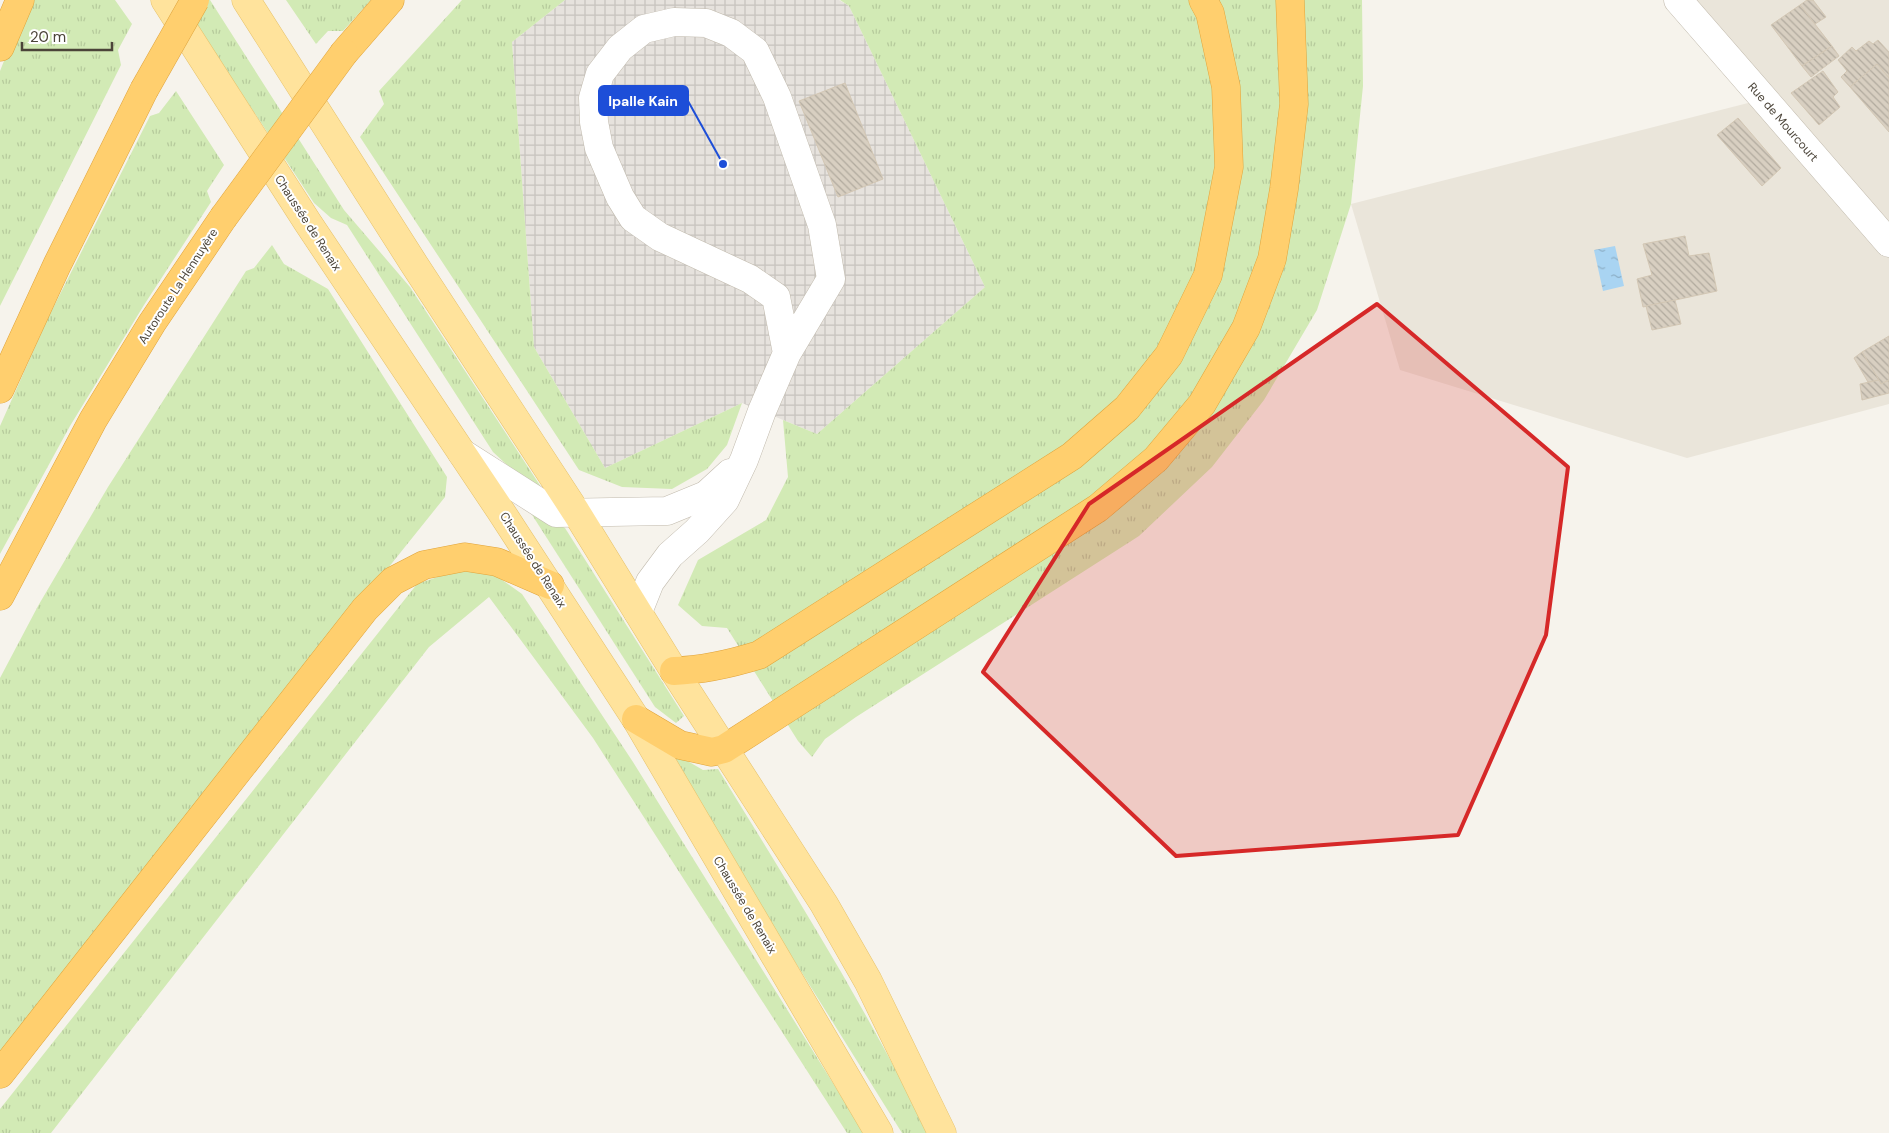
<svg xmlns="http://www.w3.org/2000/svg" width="1889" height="1133" viewBox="0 0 1889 1133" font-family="'DM Sans',sans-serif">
  <defs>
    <pattern id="industrial-grid" width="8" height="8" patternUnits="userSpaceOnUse" patternTransform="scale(1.25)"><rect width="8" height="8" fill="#e6e2dd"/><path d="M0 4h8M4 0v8" fill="none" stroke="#c7c3be"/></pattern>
    <pattern id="grass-tufts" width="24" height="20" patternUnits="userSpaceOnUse" patternTransform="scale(1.25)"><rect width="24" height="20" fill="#d2eab5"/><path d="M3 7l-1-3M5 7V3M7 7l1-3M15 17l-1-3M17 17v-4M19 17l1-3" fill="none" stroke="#b6ca9c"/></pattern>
    <pattern id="water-ripples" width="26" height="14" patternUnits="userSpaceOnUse" patternTransform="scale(1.25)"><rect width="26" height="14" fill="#a9d4f2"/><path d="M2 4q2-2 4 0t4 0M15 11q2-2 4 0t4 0" fill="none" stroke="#8caec5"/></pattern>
    <pattern id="building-back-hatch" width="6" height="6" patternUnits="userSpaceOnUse" patternTransform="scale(1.25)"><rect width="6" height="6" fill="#d8cfc1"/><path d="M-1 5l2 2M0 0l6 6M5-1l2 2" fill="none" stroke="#b1aa9e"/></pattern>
  </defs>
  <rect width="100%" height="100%" fill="#f6f3ec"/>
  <!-- residential -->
  <g fill="#eae5da">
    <path d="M1686,0H1889V227Z"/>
    <path d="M1752,102L1889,257V404L1687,458L1400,370L1351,204Z"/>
  </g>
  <!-- industrial -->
  <path fill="url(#industrial-grid)" d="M565,0H839L849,6L985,287L817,434L742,403L605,468L534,347L512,42Z"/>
  <!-- grass -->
  <g fill="url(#grass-tufts)">
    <path d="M28,0H115L132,24L118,50L121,65L0,306V71Z"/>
    <path d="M180,0H210L344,210L410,287L545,493L520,477L493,452L347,225L331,218L314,203Z"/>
    <path d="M286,0H371L343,31H328L316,44Z"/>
    <path d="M462,0H565L512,42L534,347L605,468L742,403L727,445L707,469L672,489L622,487L579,470L360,137L384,104L379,91Z"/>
    <path d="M840,0H1362L1363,86L1351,204L1317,310L1264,400L1212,467L1139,536L856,717L825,739L812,757L798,741L727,628L702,626L678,605L698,560L766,520L788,477L783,420L817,434L985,287L849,6Z"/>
    <path d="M176,91L224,165L207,191L211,202L144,305L70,426L0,554V426L48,318L150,116L159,113Z"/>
    <path d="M272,245L284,264L328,289L447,477L445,497L0,1052V678L38,606L108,487L246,271L254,268Z"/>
    <path d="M527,507L565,528L684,716L676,723L655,707Z"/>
    <path d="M488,570L522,594L633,762L864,1133H847L593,738L489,597L429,647L51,1133H0V1109L417,584L455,571Z"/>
    <path d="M654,736L684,759L703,770L718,769C791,888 866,1007 928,1133H902Z"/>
  </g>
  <!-- water -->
  <path fill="url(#water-ripples)" d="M1615,246L1624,286L1603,291L1594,250Z"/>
  <!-- building -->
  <g fill="url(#building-back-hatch)" stroke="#d3c7b4">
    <path d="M1807,0H1813L1826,17L1815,24L1800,5Z"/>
    <path d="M1800,5L1832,46L1802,66L1771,25Z"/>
    <path d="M1878,40L1889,52V78L1877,64L1850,87L1841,77L1847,71L1838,60L1852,47L1856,51L1869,41L1873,44Z"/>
    <path d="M1832,46L1839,56L1811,77L1802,66Z"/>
    <path d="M1877,64L1889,78V132L1850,87Z"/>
    <path d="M1823,71L1838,92L1833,97L1840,107L1819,125L1791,93Z"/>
    <path d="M845,83L883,179L838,197L799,101Z"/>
    <path d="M1738,118L1781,168L1762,186L1717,135Z"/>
    <path d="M1685,236L1689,256L1709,253L1717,291L1643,307L1637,279L1652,275L1643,244Z"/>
    <path d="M1675,300L1681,324L1652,330L1646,306Z"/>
    <path d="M1889,336V380L1881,384L1862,352Z"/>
    <path d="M1862,352L1879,380L1868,382L1854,358Z"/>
    <path d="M1879,380L1881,384L1889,380V393L1862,400L1860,384Z"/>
  </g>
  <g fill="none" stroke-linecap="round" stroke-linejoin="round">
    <defs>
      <g id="minor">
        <path d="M1678,0L1889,243"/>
        <path d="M462,453L556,513L667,511L706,495L730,473"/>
        <path d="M638,612L650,582L670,555L697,531L725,500L744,460L762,411L787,353L831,279L822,225L777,97L755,51L731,33L706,23L674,22L644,29L620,48L600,74L593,98L594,122L599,148L620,197L633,218L660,237L750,279L776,297L787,353"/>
      </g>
      <g id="major">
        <path d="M165,0L308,223L500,510L636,719L879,1133"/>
        <path d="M246,0L414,264L576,512L674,671L824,904L868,981L942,1133"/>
      </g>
      <g id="highway">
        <path d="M0,47L20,0"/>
        <path d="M344,53L390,0"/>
        <path d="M0,389L57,265L144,90"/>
        <path d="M0,596L93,420L152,323L223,218"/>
        <path d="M674,671C704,670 730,664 759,655L1072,456L1127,408L1169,355L1208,275L1229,167L1226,87L1210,13L1203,0"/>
        <path d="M636,719L680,745L712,752L724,749L1098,508L1156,459L1202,404L1246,328L1272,259L1284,189L1294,104L1290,0"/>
        <path d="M0,1074L365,609L393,581L424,565L465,557L497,562L550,585"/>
      </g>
    </defs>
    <!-- minor casing -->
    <use href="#minor" stroke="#c2bbae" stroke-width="29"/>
    <!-- major casing -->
    <use href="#major" stroke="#e6c16a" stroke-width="29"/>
    <!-- highway casing -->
    <use href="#highway" stroke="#e0a43c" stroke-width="29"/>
    <!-- minor -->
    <use href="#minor" stroke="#fff" stroke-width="28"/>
    <!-- major -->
    <use href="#major" stroke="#ffe39c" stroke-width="28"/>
    <!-- highway -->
    <use href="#highway" stroke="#ffcf6e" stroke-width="28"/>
    <defs>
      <g id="highway-bridge">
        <path d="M144,90L195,0"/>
        <path d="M223,218L344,53"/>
      </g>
    </defs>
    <!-- highway-bridge casing -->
    <use href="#highway-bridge" stroke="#e0a43c" stroke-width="29" stroke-linecap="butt"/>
    <!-- highway-bridge -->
    <use href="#highway-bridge" stroke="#ffcf6e" stroke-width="28"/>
  </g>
  <!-- marked area -->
  <path fill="#d62828" fill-opacity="0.2" stroke="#d62828" stroke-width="4" stroke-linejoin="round" d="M1377,304L1568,467L1546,635L1458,835L1176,856L983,672L1089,504Z"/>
  <g text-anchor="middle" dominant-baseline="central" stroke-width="4" stroke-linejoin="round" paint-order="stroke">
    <!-- street labels -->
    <g font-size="12" fill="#4b4439" stroke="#fff">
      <text transform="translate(1783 122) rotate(49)">Rue de Mourcourt</text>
      <text transform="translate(308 223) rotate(57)">Chaussée de Renaix</text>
      <text transform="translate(178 286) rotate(-57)">Autoroute La Hennuyère</text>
      <text transform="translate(533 560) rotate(57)">Chaussée de Renaix</text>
      <text transform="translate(745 905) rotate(59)">Chaussée de Renaix</text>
    </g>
  </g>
  <!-- callouts -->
  <path fill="none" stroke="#1d4ed8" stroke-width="2" d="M723 164L688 101"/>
  <circle fill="#1d4ed8" stroke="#fff" stroke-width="2" cx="723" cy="164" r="5"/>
  <rect fill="#1d4ed8" stroke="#1d4ed8" stroke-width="2" x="599" y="86" width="89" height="29" rx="5"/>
  <g font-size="14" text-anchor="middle" font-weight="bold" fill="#fff">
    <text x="643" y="106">Ipalle Kain</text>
  </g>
  <!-- scale -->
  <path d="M22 42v8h90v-8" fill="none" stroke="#4b4439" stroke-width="2.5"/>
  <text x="30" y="42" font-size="15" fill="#4b4439" stroke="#ffffff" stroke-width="4" paint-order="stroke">20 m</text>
</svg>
